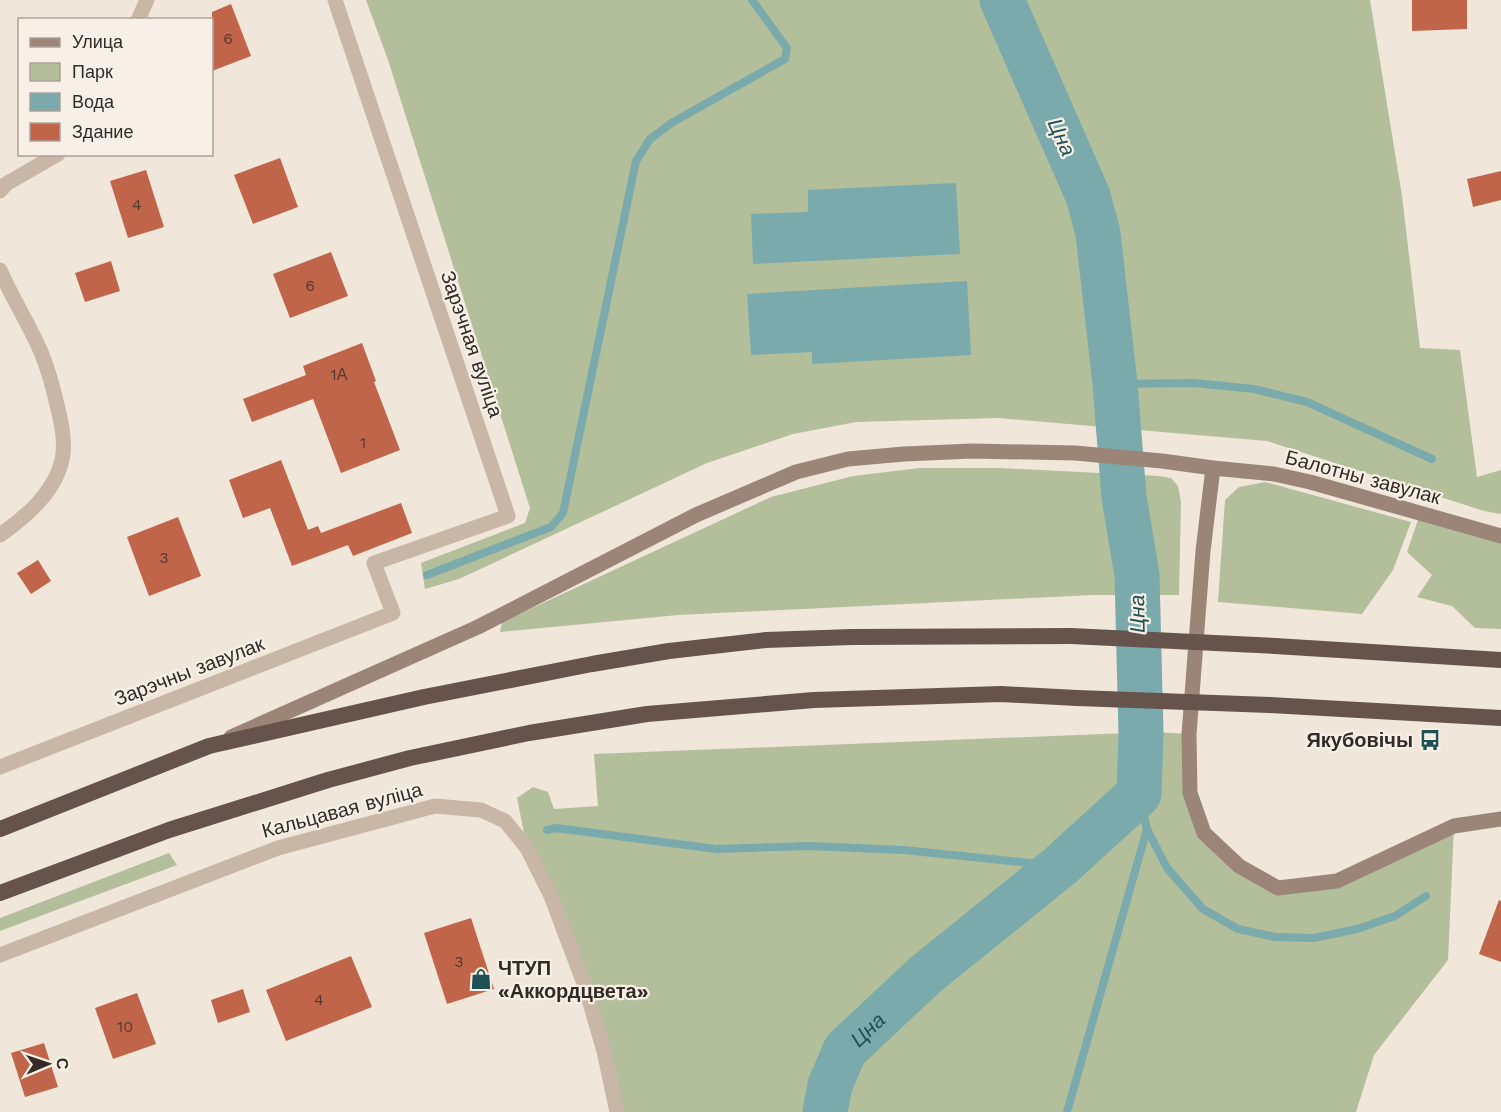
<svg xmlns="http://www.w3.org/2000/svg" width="1501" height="1112" viewBox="0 0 1501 1112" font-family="'Work Sans',sans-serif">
  <rect width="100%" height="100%" fill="#f0e6da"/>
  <!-- green -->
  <g fill="#b3be9b">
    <path d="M366,0H1370L1402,196L1420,348L1460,350L1477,477L1501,470V514L1484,511L1267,441L998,418L856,422L793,434L707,463L459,579L425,589L421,563L525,523L530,508L388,60Z"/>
    <path d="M920,468H1000L1159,476L1171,478L1178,486L1181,502L1179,595H1093L678,615L500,632L502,622L771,497L853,476Z"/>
    <path d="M1265,482L1411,522L1393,570L1362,614L1218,602L1225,500L1239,487Z"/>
    <path d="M1420,514L1501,533V629L1475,628L1452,606L1417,597L1432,575L1407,552Z"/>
    <path d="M1154,732L1189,734L1190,793L1204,833L1278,888L1337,881L1454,826L1448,960L1374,1055L1356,1112H617L604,1051L527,848L517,798L533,787L548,792L554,809L598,806L594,754Z"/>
    <path d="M169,853L177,865L0,931V918Z"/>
  </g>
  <!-- water -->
  <g fill="#7baaac">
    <path d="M956,183L960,254L753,264L751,214L808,212V190Z"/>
    <path d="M967,281L971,355L812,364V352L751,355L747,294Z"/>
  </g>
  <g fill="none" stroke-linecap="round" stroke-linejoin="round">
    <!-- stream -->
    <g stroke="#7baaac" stroke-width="8">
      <path d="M1115,384L1194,383L1254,389L1307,402L1432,459"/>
      <path d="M427,575L551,527L563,513L636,161L650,139L673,122L785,59L787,48L752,0"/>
      <path d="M1147,829L1167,868L1203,909L1238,929L1275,937L1314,938L1357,929L1395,916L1426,896"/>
      <path d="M547,830L556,828L716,849L809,846L903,850L1060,866"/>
      <path d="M1067,1112L1147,829L1139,794"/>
    </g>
    <!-- river -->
    <path stroke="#7baaac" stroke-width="45" id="s1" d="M825,1112L830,1085L845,1050L925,975L1060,866L1139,794L1141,734L1137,575L1124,497L1115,384L1098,233L1088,196L1002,0"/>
  </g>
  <!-- building -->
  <g fill="#c06549">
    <path d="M1412,0H1467V29L1412,31Z"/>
    <path d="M231,4L251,56L212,71V12Z"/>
    <path d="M280,158L298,207L253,224L234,175Z"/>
    <path d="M146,170L164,227L128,238L110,181Z"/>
    <path d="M1501,171V200L1473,207L1467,179Z"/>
    <path d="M331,252L348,296L290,318L273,274Z"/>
    <path d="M111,261L120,291L85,302L75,273Z"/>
    <path d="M362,343L376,381L374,382L400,450L341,473L313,399L252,422L243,399L306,375L303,366Z"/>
    <path d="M281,460L308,530L318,526L321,533L401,503L412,533L353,556L348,545L292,566L270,508L243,518L229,480Z"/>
    <path d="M178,517L201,576L149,596L127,537Z"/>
    <path d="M38,560L51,581L31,594L17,573Z"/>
    <path d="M1499,900L1501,901V962L1479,954Z"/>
    <path d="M471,918L494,989L447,1004L424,933Z"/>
    <path d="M351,956L372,1007L286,1041L266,990Z"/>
    <path d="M243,989L250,1012L218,1023L211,1000Z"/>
    <path d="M137,993L156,1044L113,1059L95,1008Z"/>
    <path d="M44,1043L58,1087L25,1097L11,1053Z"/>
  </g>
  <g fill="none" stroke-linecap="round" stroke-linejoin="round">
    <!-- minor -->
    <g stroke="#c8b6a7" stroke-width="15">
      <path d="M138,20L147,0"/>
      <path d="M0,191L6,184L58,154"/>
      <path d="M0,270C12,298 29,324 41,352C48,369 53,387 57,405C61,420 65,438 63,454C58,490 27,516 0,535"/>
      <path d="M0,767L393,613L374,563L508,516L335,0"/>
      <path d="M0,955L278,848L435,806L481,810L505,821L527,848L551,896L585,986L604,1051L617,1112"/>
    </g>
    <!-- secondary -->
    <g stroke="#9b8579" stroke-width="15">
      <path d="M1213,468L1203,551L1189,734L1190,793L1204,833L1239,866L1278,888L1337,881L1454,826L1501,819"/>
      <path d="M231,737L478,627L696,515L796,472L848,459L904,454L972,451L1075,453L1162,461L1213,468L1274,474L1310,482L1501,536"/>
    </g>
    <!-- trunk -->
    <g stroke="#66544c" stroke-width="16">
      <path d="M1275,646L1501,660"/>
      <path d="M1270,705L1501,718"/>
      <path d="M0,829L209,746L424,697L592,664L669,651L766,640L852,637L1071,636"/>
      <path d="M0,893L169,830L328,780L410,758L529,733L647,714L814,700L1001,694L1077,698"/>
    </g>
    <!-- trunk-bridge -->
    <g stroke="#66544c" stroke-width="16">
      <path d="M1071,636L1275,646"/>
      <path d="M1077,698L1270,705"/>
    </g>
  </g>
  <!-- icons -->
  <defs>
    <symbol id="bus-bare" viewBox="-9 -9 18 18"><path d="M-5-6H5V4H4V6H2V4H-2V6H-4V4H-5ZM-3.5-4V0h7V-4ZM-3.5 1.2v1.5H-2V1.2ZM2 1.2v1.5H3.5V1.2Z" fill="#1f5154" stroke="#f8f0e6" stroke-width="2.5" paint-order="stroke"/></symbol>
    <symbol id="shop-bare" viewBox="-9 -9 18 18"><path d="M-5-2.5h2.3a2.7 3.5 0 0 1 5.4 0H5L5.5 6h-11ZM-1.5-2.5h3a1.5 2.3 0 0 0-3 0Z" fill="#1f5154" stroke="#f8f0e6" stroke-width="2.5" paint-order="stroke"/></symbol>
  </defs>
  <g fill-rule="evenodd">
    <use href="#bus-bare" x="1415" y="725" width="30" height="30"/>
    <use href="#shop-bare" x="466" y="964" width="30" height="30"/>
  </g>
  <g text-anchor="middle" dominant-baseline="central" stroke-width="4.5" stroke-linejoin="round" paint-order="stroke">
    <!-- number labels -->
    <g font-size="16" fill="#573a30">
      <text x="228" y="38">6</text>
      <text x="137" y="204">4</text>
      <text x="310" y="285">6</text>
      <text x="339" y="374">1А</text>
      <text x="363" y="442">1</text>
      <text x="164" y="557">3</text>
      <text x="459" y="961">3</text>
      <text x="319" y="999">4</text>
      <text x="125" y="1026">10</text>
    </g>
    <!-- street labels -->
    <g font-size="20" fill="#342b27" stroke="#f8f0e6">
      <text transform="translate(472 344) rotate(71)">Зарэчная вуліца</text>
      <text transform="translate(1363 477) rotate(15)">Балотны завулак</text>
      <text transform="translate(189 671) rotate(-21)">Зарэчны завулак</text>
      <text transform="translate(342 810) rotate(-15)">Кальцавая вуліца</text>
    </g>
    <!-- poi labels -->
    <g font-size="20" font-weight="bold" fill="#342b27" stroke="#f8f0e6" text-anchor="end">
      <text x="1413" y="740">Якубовічы</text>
      <text x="498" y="968" text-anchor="start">ЧТУП<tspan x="498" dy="23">«Аккордцвета»</tspan></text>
    </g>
    <!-- water labels -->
    <g font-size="21" font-style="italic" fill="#1f5154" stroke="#f8f0e6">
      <text transform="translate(1062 137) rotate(66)">Цна</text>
      <text transform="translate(1137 614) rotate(-91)">Цна</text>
      <text stroke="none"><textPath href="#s1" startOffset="96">Цна</textPath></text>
    </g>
  </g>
  <!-- legend -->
  <rect x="18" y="18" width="195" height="138" fill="#f8f0e6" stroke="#aaa19a" stroke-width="1.5"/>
  <rect x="30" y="38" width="30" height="9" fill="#9b8579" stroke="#aaa19a" stroke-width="1.5"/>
  <text x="72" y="48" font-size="18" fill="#342b27">Улица</text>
  <rect x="30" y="63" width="30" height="18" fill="#b3be9b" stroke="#aaa19a" stroke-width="1.5"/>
  <text x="72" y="78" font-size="18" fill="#342b27">Парк</text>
  <rect x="30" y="93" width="30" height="18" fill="#7baaac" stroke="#aaa19a" stroke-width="1.5"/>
  <text x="72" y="108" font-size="18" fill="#342b27">Вода</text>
  <rect x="30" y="123" width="30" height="18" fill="#c06549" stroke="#aaa19a" stroke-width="1.5"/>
  <text x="72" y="138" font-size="18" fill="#342b27">Здание</text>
  <!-- north arrow -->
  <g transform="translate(48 1064) rotate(88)" stroke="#f8f0e6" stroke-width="4.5" paint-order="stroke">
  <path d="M0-4.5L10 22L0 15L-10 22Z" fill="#342b27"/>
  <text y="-9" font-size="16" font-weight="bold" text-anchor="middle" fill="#342b27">С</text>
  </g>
</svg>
